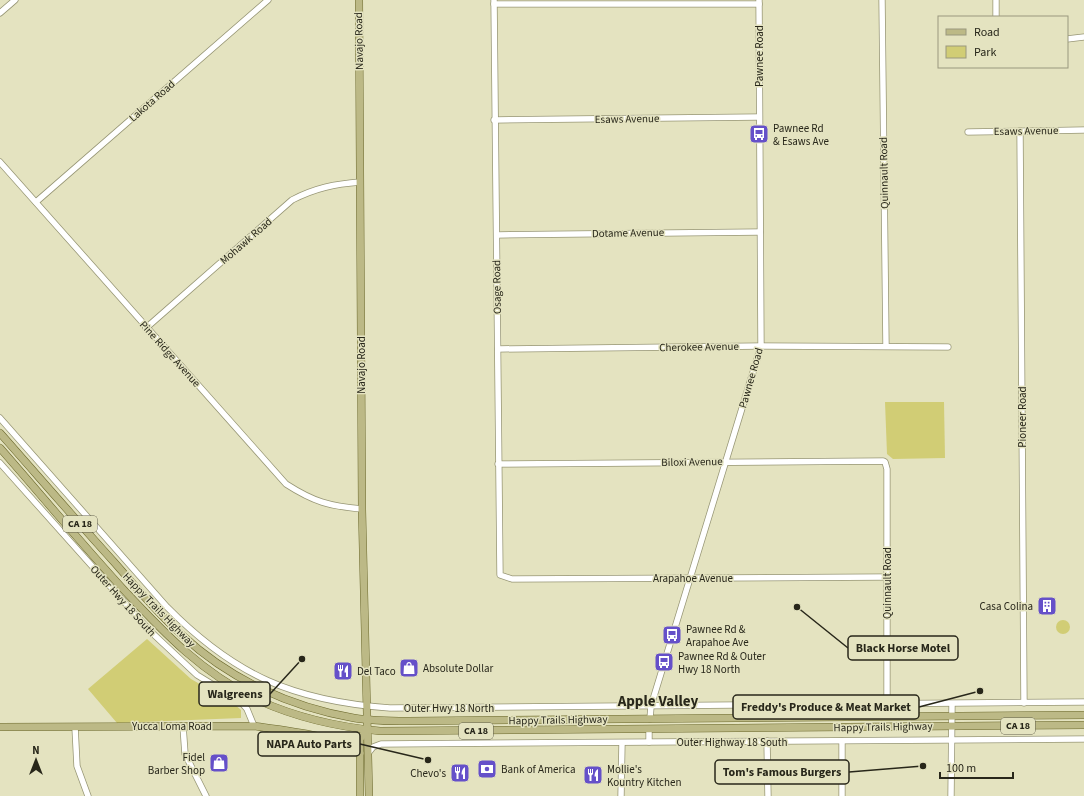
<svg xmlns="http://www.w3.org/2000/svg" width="1084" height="796" viewBox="0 0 1084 796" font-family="'Source Sans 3',sans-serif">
  <rect width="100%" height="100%" fill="#e4e3c0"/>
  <!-- green -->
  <g fill="#d1cd75">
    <path d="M885,402H944L945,458L893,459L887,454Z"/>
    <circle cx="1063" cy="627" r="7"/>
    <path d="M147,639L191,679L233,703L241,710V718L117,723L88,689Z"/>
  </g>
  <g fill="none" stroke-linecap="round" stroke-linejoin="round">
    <defs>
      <g id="minor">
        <path d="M494,0L500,575L512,579L887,577"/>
        <path d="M882,0L886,346"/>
        <path d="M996,0V17"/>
        <path d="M494,4H759"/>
        <path d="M0,13L15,0"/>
        <path d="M1067,39L1084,37"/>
        <path d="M494,120L759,117"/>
        <path d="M1020,131L1024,703"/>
        <path d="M968,132L1084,130"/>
        <path d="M0,162L286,484C314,502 329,506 362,509"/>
        <path d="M36,202L268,0"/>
        <path d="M497,235L760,232"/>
        <path d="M146,328L292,200C315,188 335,184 360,182"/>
        <path d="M498,349L761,346L948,347"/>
        <path d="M0,418L167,607C235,676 294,701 390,708L1084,702"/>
        <path d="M0,463L150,631L197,675L241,702L247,709L254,726"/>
        <path d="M498,464L883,461L885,462L887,469V704"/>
        <path d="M650,719L651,706L761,346L759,0"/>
        <path d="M183,726L185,754L206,796"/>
        <path d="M75,727L77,766L88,796"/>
        <path d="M649,730V742"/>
        <path d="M767,741L768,796"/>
        <path d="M369,752L373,747L381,744L1084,739"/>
        <path d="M621,796L622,743"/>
        <path d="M842,796V741"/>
        <path d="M951,796L952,704"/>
      </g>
      <g id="major">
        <path d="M359,0L362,509L369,796"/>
        <path d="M0,433C38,476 75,519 114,562C136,587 157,613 182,635C229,679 290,707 354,718C372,721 390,721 408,721L1084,715"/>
        <path d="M0,448C41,495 81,543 123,589C165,634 203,674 260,701C298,718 339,727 380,731L1084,725"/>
        <path d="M0,727L254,726C275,729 349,737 360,753"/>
        <path d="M360,796V739L366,730"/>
      </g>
    </defs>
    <!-- minor casing -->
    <use href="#minor" stroke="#979675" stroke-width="7"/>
    <!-- major casing -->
    <use href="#major" stroke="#6b682c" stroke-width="8"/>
    <!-- minor -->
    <use href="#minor" stroke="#fff" stroke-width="5.5"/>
    <!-- major -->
    <use href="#major" stroke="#bcb986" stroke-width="7"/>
  </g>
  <!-- icons -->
  <defs>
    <symbol id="bus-square" viewBox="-11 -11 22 22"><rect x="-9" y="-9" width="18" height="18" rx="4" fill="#6550c9" stroke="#e4e3c0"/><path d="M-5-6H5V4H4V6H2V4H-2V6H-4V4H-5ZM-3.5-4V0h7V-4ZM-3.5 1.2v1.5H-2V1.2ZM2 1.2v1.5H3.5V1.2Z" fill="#fff"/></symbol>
    <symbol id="building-square" viewBox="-11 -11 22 22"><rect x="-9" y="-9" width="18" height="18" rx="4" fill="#6550c9" stroke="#e4e3c0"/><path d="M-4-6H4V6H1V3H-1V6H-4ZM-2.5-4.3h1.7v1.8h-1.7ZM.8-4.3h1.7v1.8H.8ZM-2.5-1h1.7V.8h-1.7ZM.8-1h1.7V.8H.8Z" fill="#fff"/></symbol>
    <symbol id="shop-square" viewBox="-11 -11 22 22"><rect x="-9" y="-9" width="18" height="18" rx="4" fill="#6550c9" stroke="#e4e3c0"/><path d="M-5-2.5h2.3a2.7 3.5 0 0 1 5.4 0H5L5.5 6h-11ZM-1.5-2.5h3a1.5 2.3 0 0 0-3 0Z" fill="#fff"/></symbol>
    <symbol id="restaurant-square" viewBox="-11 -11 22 22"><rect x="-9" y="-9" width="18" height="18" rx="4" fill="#6550c9" stroke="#e4e3c0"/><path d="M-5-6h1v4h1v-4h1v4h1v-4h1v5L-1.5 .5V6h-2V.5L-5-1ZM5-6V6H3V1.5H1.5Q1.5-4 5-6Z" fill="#fff"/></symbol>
    <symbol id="bank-square" viewBox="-11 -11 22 22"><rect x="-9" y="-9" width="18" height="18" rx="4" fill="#6550c9" stroke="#e4e3c0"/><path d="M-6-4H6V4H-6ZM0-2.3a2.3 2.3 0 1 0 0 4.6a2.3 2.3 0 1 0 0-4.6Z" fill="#fff"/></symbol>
  </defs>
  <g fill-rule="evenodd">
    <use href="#bus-square" x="748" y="123" width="22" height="22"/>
    <use href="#building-square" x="1036" y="595" width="22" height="22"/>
    <use href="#bus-square" x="661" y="624" width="22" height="22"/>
    <use href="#bus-square" x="653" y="651" width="22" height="22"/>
    <use href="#shop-square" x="398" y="657" width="22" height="22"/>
    <use href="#restaurant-square" x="332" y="660" width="22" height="22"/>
    <use href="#shop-square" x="208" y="752" width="22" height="22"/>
    <use href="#bank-square" x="476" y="758" width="22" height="22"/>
    <use href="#restaurant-square" x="449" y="762" width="22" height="22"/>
    <use href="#restaurant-square" x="582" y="764" width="22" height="22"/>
  </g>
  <g text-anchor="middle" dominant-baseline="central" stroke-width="3" stroke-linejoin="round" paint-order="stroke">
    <!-- shield labels -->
    <g fill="#e4e3c0" stroke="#605f4c" stroke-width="1">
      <rect x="63" y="516" width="34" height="16" rx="3"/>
      <rect x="1001" y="718" width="34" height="16" rx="3"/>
      <rect x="459" y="723" width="34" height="16" rx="3"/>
    </g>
    <g font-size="10" font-weight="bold" fill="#28271a">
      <text x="80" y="524">CA 18</text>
      <text x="1018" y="726">CA 18</text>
      <text x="476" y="731">CA 18</text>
    </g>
    <!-- street labels -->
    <g font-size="11" fill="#28271a" stroke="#e4e3c0">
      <text transform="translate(359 41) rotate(-91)">Navajo Road</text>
      <text transform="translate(759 56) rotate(-90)">Pawnee Road</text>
      <text transform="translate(152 101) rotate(-41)">Lakota Road</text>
      <text transform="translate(627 119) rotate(-1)">Esaws Avenue</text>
      <text transform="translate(1026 131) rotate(-1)">Esaws Avenue</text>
      <text transform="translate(884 173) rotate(-91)">Quinnault Road</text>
      <text transform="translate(628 233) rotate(-1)">Dotame Avenue</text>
      <text transform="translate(246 241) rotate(-41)">Mohawk Road</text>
      <text transform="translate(497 287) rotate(-91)">Osage Road</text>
      <text transform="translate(699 347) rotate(-1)">Cherokee Avenue</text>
      <text transform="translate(170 354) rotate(48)">Pine Ridge Avenue</text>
      <text transform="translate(361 365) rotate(-90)">Navajo Road</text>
      <text transform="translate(751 378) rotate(-74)">Pawnee Road</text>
      <text transform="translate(1022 417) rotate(-90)">Pioneer Road</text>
      <text transform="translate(692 462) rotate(-1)">Biloxi Avenue</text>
      <text x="693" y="578">Arapahoe Avenue</text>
      <text transform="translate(887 583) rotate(-90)">Quinnault Road</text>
      <text transform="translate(123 601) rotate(48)">Outer Hwy 18 South</text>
      <text transform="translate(159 610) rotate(46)">Happy Trails Highway</text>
      <text x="449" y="708">Outer Hwy 18 North</text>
      <text transform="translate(558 720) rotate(-1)">Happy Trails Highway</text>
      <text x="172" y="726">Yucca Loma Road</text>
      <text transform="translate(883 727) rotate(-1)">Happy Trails Highway</text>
      <text x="732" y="742">Outer Highway 18 South</text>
    </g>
    <!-- poi labels -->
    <g font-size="11" fill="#28271a" stroke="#e4e3c0" text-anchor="start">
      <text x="773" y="128">Pawnee Rd<tspan x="773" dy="13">&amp; Esaws Ave</tspan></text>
      <text x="1033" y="606" text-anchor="end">Casa Colina</text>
      <text x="686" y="629">Pawnee Rd &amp;<tspan x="686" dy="13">Arapahoe Ave</tspan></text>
      <text x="678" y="656">Pawnee Rd &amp; Outer<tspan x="678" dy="13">Hwy 18 North</tspan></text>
      <text x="423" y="668">Absolute Dollar</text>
      <text x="357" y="671">Del Taco</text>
      <text x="205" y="757" text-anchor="end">Fidel<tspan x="205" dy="13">Barber Shop</tspan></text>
      <text x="501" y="769">Bank of America</text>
      <text x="607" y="769">Mollie's<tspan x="607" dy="13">Kountry Kitchen</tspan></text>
      <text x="446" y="773" text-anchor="end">Chevo's</text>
    </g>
    <!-- district labels -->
    <g font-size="15" font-weight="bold" fill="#28271a" stroke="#e4e3c0">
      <text x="658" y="701">Apple Valley</text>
    </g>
  </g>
  <!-- callouts -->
  <path fill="none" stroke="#28271a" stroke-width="1.5" d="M797 607L848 648M302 659L270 694M980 691L919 707M428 760L360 744M923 766L849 772"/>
  <g fill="#28271a" stroke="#e4e3c0" stroke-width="1.5">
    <circle cx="797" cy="607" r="4"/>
    <circle cx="302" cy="659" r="4"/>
    <circle cx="980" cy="691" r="4"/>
    <circle cx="428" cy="760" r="4"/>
    <circle cx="923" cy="766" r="4"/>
  </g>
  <g fill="#e4e3c0" stroke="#28271a" stroke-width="1.5">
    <rect x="848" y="636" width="110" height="24" rx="4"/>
    <rect x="199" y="682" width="71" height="24" rx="4"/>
    <rect x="733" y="695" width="186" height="24" rx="4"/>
    <rect x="258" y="732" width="102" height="24" rx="4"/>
    <rect x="715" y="760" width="134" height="24" rx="4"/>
  </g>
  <g font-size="12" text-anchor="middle" font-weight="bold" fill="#28271a">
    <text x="903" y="652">Black Horse Motel</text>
    <text x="235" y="698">Walgreens</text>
    <text x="826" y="711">Freddy's Produce &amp; Meat Market</text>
    <text x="309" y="748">NAPA Auto Parts</text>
    <text x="782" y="776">Tom's Famous Burgers</text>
  </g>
  <!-- legend -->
  <rect x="938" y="16" width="130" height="52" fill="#e4e3c0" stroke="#99987e"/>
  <rect x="946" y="29" width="20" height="6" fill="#bcb986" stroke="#99987e"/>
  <text x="974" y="36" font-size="12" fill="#28271a">Road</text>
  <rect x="946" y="46" width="20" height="12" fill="#d1cd75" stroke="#99987e"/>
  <text x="974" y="56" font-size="12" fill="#28271a">Park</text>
  <!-- north arrow -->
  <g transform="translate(36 760)" stroke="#e4e3c0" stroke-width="3" paint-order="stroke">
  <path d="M0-3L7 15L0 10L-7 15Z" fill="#28271a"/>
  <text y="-6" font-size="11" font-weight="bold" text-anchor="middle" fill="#28271a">N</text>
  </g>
  <!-- scale -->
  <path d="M940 772v6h73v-6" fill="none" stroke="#28271a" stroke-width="2"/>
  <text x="946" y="772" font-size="12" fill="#28271a" stroke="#e4e3c0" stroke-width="3" paint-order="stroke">100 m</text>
</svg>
